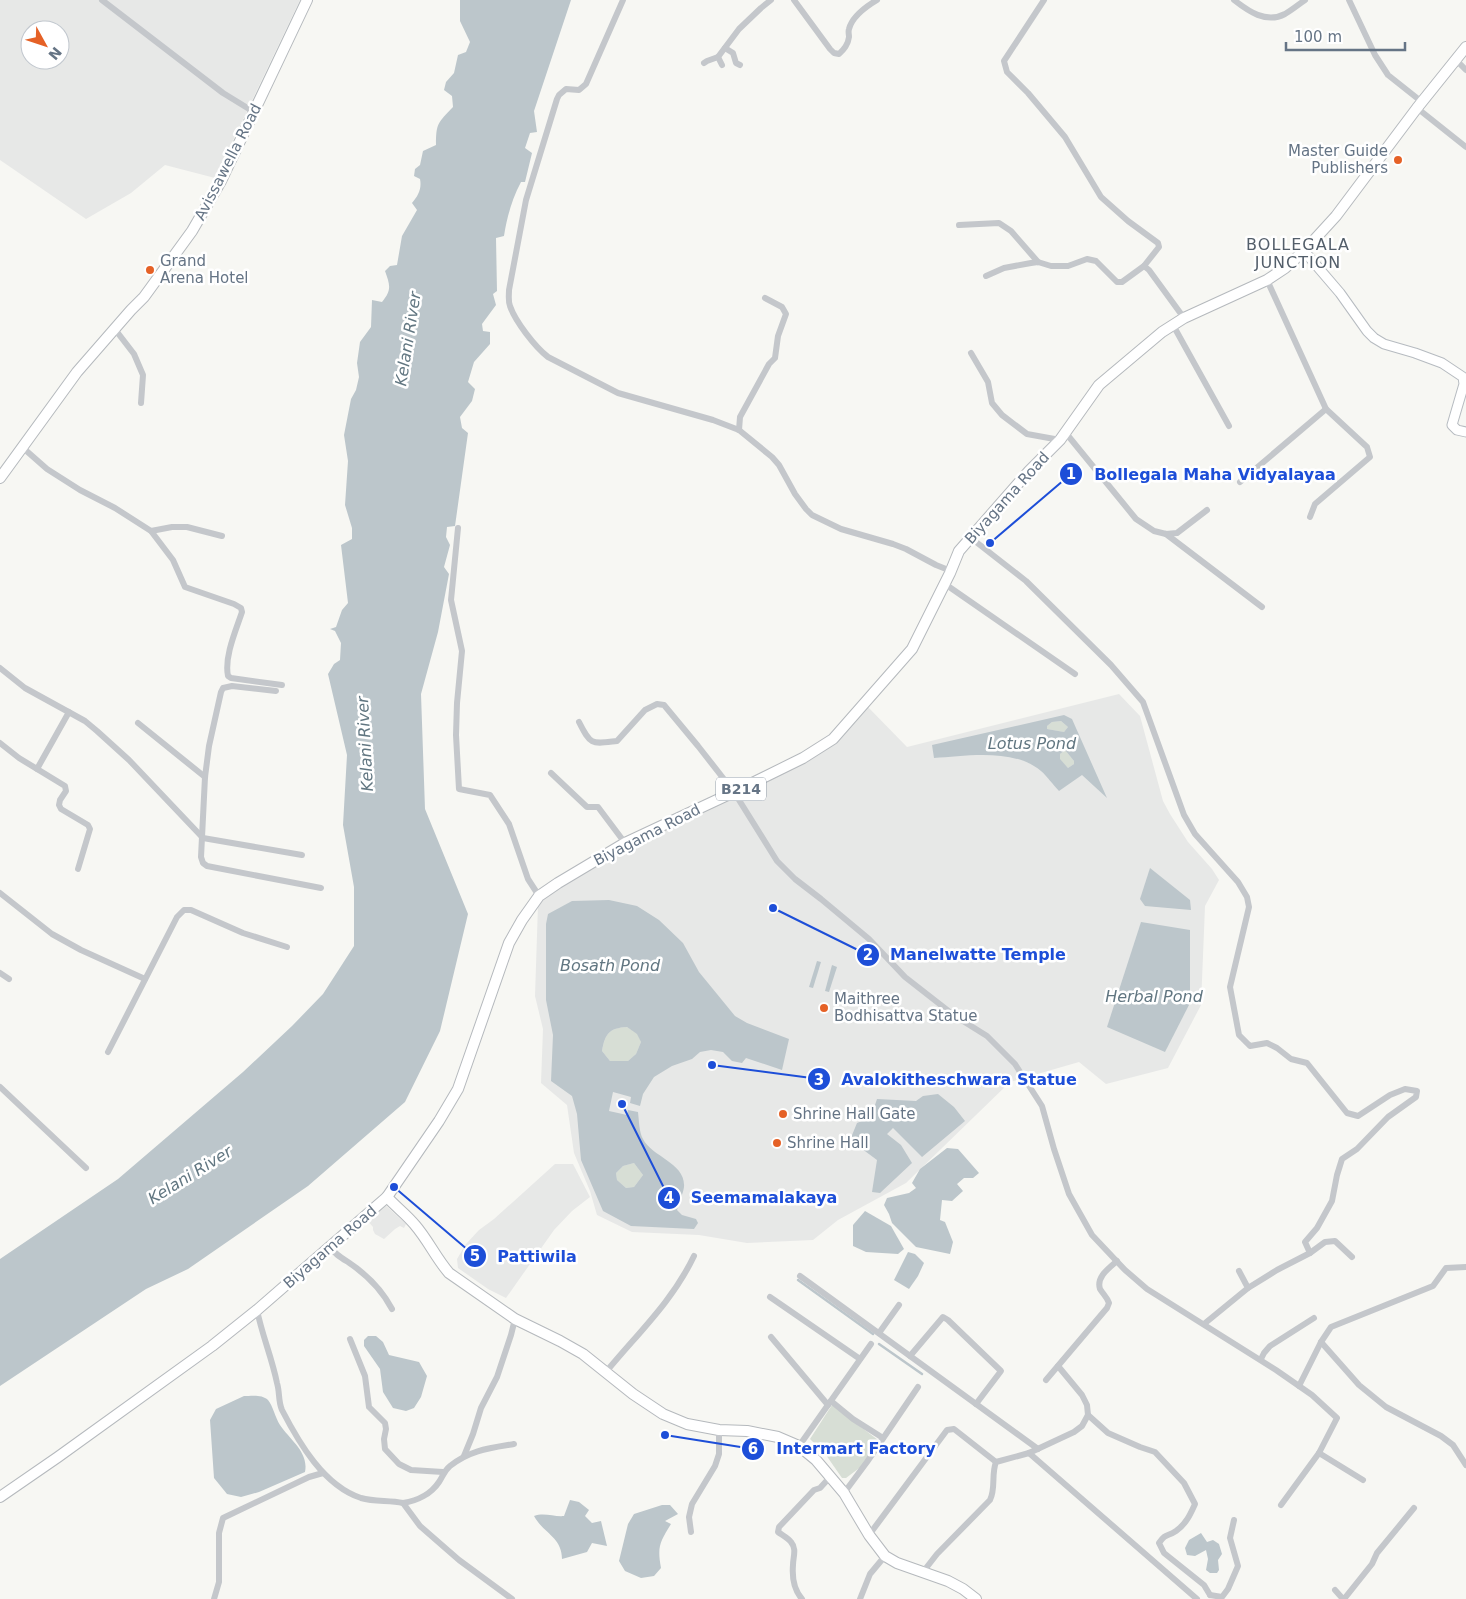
<svg xmlns="http://www.w3.org/2000/svg" width="1466" height="1599" viewBox="0 0 1466 1599" font-family="'DejaVu Sans',sans-serif">
  <rect width="100%" height="100%" fill="#f7f7f3"/>
  <!-- built -->
  <g fill="#e7e8e7" fill-rule="evenodd">
    <path d="M0,0H300L215,178L165,165L131,193L86,219L0,160ZM30,30H60V60H30Z"/>
    <path d="M1119,694L1140,716L1163,801L1170,814L1188,842L1212,869L1219,880L1205,906L1201,1005L1168,1068L1106,1084L1079,1062L1010,1082L906,1183L838,1220L813,1240L747,1243L699,1235L632,1232L597,1215L590,1191L574,1153L567,1105L541,1083L543,1029L535,996L538,905L560,885L626,845L804,760L867,706L907,747Z"/>
    <path d="M555,1164H573L590,1197L572,1211L554,1230L506,1298L488,1289L458,1268L457,1259L466,1244L479,1230L494,1219Z"/>
    <path d="M384,1204L406,1224L404,1228L400,1226L395,1229L384,1239L375,1234L373,1230V1227L367,1220Z"/>
  </g>
  <!-- green -->
  <g fill="#d7ded5">
    <path d="M1061,721L1068,727L1064,732L1047,729V726L1052,722Z"/>
    <path d="M1065,750L1074,761V764L1068,768L1060,760V754Z"/>
    <path d="M627,1027L638,1034L641,1042L636,1054L628,1061H610L602,1051C605,1034 609,1028 627,1027Z"/>
    <path d="M634,1163L643,1175L634,1187L626,1188L617,1180L616,1173L623,1166Z"/>
    <path d="M832,1405L878,1440L862,1466L846,1478H842L826,1455L810,1439Z"/>
  </g>
  <!-- water -->
  <g fill="#bcc6cb" fill-rule="evenodd">
    <path d="M460,0H571L534,111L537,132L530,133L525,148L532,153L525,182H521C512,199 507,217 504,236L496,238L497,291L493,294L496,305L482,324L483,331L490,332V344L474,362L468,382L475,389L472,401L460,417L462,428L468,433L455,526L447,527L446,537L450,545L444,567L449,574L438,632L421,694L425,809L468,914L440,1031L405,1102L308,1186L188,1269L146,1289L0,1386V1259L118,1179L243,1072L292,1026L323,994L354,946V887L343,825L347,755L328,674L334,664L340,660L341,643L335,631L330,629L336,627L342,610L348,603L341,545L352,539V528L345,505L348,461L344,435L351,399L356,390L359,377L357,363L360,342L371,327L372,300L382,302C392,290 390,285 385,271L390,266L397,265L402,236L417,210L412,203C418,196 422,189 420,179L414,176L415,169L420,165L423,151L436,145C436,123 438,123 453,107L452,96L444,90L446,82L454,73L458,55L466,52L470,42L460,21Z"/>
    <path d="M1064,715L1072,719L1107,798L1082,775L1059,791C1053,785 1047,776 1041,771C1014,748 966,756 934,758L932,745ZM1061,721L1068,727L1064,732L1047,729V726L1052,722ZM1065,750L1074,761V764L1068,768L1060,759V754Z"/>
    <path d="M1150,868L1190,900L1191,910L1145,906L1140,899Z"/>
    <path d="M609,900L637,906L659,920L683,943L699,972L735,1016L747,1023L789,1039L782,1070L746,1058L742,1063L732,1061L723,1052L711,1050L700,1052L692,1059L672,1066L654,1077L643,1094L640,1106L630,1103L631,1097L613,1092L609,1111L627,1115L628,1110L638,1112C639,1120 639,1132 643,1139C652,1157 686,1163 684,1187C683,1194 679,1202 677,1210L682,1215L696,1219L698,1223L694,1229L631,1226L603,1211L581,1160L577,1114L572,1096L551,1081L553,1035L546,1000V924L548,914L572,901ZM627,1027L637,1034L641,1042L636,1054L628,1061H610L602,1051C605,1034 609,1028 627,1027ZM634,1163L643,1175L634,1187L626,1188L617,1180L616,1173L623,1166Z"/>
    <path d="M1141,922L1190,930V1003L1165,1052L1107,1027Z"/>
    <path d="M817,961L821,962L813,988L809,987Z"/>
    <path d="M832,965L837,967L829,992L825,991Z"/>
    <path d="M938,1094L954,1107L965,1121L922,1157L893,1128L887,1134L901,1145L912,1163L880,1193L872,1192L877,1160L850,1140L857,1123L871,1117L877,1099L916,1101L923,1096Z"/>
    <path d="M947,1148L958,1149L979,1173L973,1178H964L957,1184L963,1191L952,1201L942,1200L940,1220L945,1222L953,1242L950,1254L916,1247L892,1223L889,1214L884,1205L887,1198L909,1193L916,1188L912,1183L920,1169Z"/>
    <path d="M865,1211L891,1226L904,1249L898,1254L866,1252L853,1246V1225Z"/>
    <path d="M908,1252L915,1254L924,1263L918,1276L909,1289L894,1280Z"/>
    <path d="M368,1336H376L383,1342L389,1355L419,1362L427,1376L421,1397L414,1408L406,1411L393,1408L383,1392L380,1369L364,1346V1340Z"/>
    <path d="M244,1396C251,1396 262,1394 268,1400C273,1406 275,1417 280,1425C290,1440 309,1452 305,1472L259,1492L241,1497L227,1494L214,1478L210,1420L216,1409Z"/>
    <path d="M570,1500L579,1502L589,1510L585,1516L592,1523L601,1521L607,1546L592,1543L587,1552L562,1559C562,1537 543,1533 534,1516C544,1512 554,1517 564,1516Z"/>
    <path d="M662,1505H670L678,1514L665,1521L671,1524C660,1542 657,1546 661,1568L654,1576L641,1578L625,1571L619,1561L628,1524L634,1514Z"/>
    <path d="M1201,1533L1207,1542L1213,1540L1219,1544L1222,1554L1218,1560L1219,1570L1217,1573H1210L1206,1570L1208,1559L1206,1550L1195,1556L1187,1555L1185,1548L1189,1540Z"/>
  </g>
  <g fill="none" stroke-linecap="round" stroke-linejoin="round">
    <!-- stream -->
    <g stroke="#bcc6cb" stroke-width="2.5">
      <path d="M798,1280L873,1334"/>
      <path d="M879,1344L922,1374"/>
    </g>
    <defs>
      <path id="secondary" d="M1304,251L1340,293L1367,331L1374,338L1384,344L1415,353L1442,363L1463,377L1464,384L1452,425L1457,430L1466,432"/>
      <g id="primary">
        <path d="M0,478L77,372L131,310L144,297L192,231L221,181L307,0"/>
        <path d="M387,1197C396,1207 407,1215 415,1225C428,1240 436,1258 449,1273L515,1319L560,1341L583,1354L633,1394L663,1414L687,1424L719,1430L747,1431L778,1437L799,1446L816,1460L844,1493L869,1535L885,1556L897,1563L948,1581L963,1589L976,1599"/>
        <path d="M0,1497L58,1457L212,1346L257,1310L387,1197L439,1121L458,1089L509,943L522,920L539,896L558,883L625,843L734,792L803,758L833,739L912,649L950,573L959,551L1029,471L1060,440L1099,385L1162,332L1184,318L1267,280L1285,268L1304,251L1336,216L1417,108L1466,47"/>
      </g>
    </defs>
    <!-- secondary casing -->
    <use href="#secondary" stroke="#b6bbc0" stroke-width="11"/>
    <!-- primary casing -->
    <use href="#primary" stroke="#b5b9bd" stroke-width="12"/>
    <!-- street -->
    <g stroke="#c4c7cb" stroke-width="6">
      <path d="M102,0L223,93L254,112"/>
      <path d="M623,0L586,84L579,90L566,89L559,95L557,99L526,200L509,290C509,295 508,301 510,306C515,321 535,347 548,357L618,393L713,420L739,430L772,457L779,465L795,494L806,509L812,515L841,529L893,544L906,549L936,565L951,571"/>
      <path d="M794,0L830,49L834,53L839,54C844,49 848,45 849,37C849,34 848,32 849,29C852,17 867,6 877,0"/>
      <path d="M1234,0C1248,11 1266,24 1285,14C1292,10 1298,5 1305,0"/>
      <path d="M1349,0L1375,55L1388,75L1422,102"/>
      <path d="M725,48L733,53L736,63L740,65"/>
      <path d="M718,57L722,65"/>
      <path d="M1456,60L1466,70"/>
      <path d="M704,63L707,61L718,57L739,29L761,8L771,0"/>
      <path d="M1417,108L1466,147"/>
      <path d="M959,225L999,223L1011,231L1038,262"/>
      <path d="M1144,266L1149,270L1184,318"/>
      <path d="M986,276L1004,268L1031,263L1038,262L1051,266H1068L1087,259L1096,261L1117,282H1122L1144,266L1159,247L1158,243L1128,221L1101,197L1065,137L1028,93L1007,72L1004,61L1044,0"/>
      <path d="M1267,280L1326,409L1367,447L1370,457L1315,504L1310,517"/>
      <path d="M1173,325L1229,426"/>
      <path d="M114,328L134,354L143,375L141,403"/>
      <path d="M971,353L988,382L992,403L1002,415L1027,434L1060,440"/>
      <path d="M739,430L740,417L769,364L775,358L778,336L786,314L782,307L765,298"/>
      <path d="M1065,432L1136,519L1154,531L1166,534L1177,533L1207,510"/>
      <path d="M22,447L47,469L80,490L115,508L151,531L173,560L185,587L234,604L241,608L242,612C236,630 224,657 228,676L231,678L282,685"/>
      <path d="M1240,482L1326,409"/>
      <path d="M458,528L451,600L462,651L457,703L456,735L459,789L490,795L509,824L528,879L539,896"/>
      <path d="M151,531L172,527H187L222,536"/>
      <path d="M1166,534L1262,607"/>
      <path d="M971,538L1026,581L1111,665L1143,702L1184,815L1195,834L1238,882L1247,897L1249,907L1230,987L1239,1035L1250,1046L1267,1043L1277,1048L1291,1059L1307,1063L1347,1113L1358,1116L1390,1095L1405,1089L1417,1091L1416,1097L1388,1117L1357,1149L1342,1159L1337,1175L1332,1201L1317,1228L1305,1242L1310,1253"/>
      <path d="M945,584L1075,674"/>
      <path d="M0,668L25,688L85,721L97,731L129,760L203,838"/>
      <path d="M276,691L232,686L223,688L221,692L209,746L205,777L201,857L203,863L207,866L321,888"/>
      <path d="M579,722C591,746 592,744 617,741L645,710L657,704L664,705L698,746L734,792L777,861L795,879L821,899L869,939L905,977L955,1016L987,1036L1015,1064L1042,1106L1054,1149L1069,1194L1092,1235L1125,1270L1147,1289L1276,1370L1312,1395L1337,1418L1319,1453L1281,1505"/>
      <path d="M138,723L205,777"/>
      <path d="M0,743L19,758L65,786L66,791L60,800L59,805L61,809L88,825L90,829L78,869"/>
      <path d="M37,769L69,712"/>
      <path d="M551,773L587,807H598L625,843"/>
      <path d="M203,838L302,855"/>
      <path d="M0,893L52,934L81,950L145,979"/>
      <path d="M0,973L9,979"/>
      <path d="M108,1052L177,917L184,910H191L243,933L287,947"/>
      <path d="M0,1087L86,1168"/>
      <path d="M330,1247C335,1254 340,1257 348,1262C366,1274 382,1290 392,1309"/>
      <path d="M800,1276L1038,1449"/>
      <path d="M1248,1288L1277,1270L1310,1253L1325,1242L1335,1241L1352,1257"/>
      <path d="M770,1297L860,1359"/>
      <path d="M257,1310C262,1335 272,1358 277,1383C280,1393 278,1401 282,1410C299,1443 324,1486 361,1498C375,1502 389,1500 403,1503L420,1526L459,1560L512,1599"/>
      <path d="M1204,1324L1248,1288L1239,1271"/>
      <path d="M879,1333L899,1305"/>
      <path d="M771,1337L828,1405"/>
      <path d="M350,1339L365,1376L369,1407L385,1423L386,1429L384,1439L385,1449L399,1464L411,1470L443,1472"/>
      <path d="M1321,1342L1359,1385L1386,1407L1441,1436L1453,1445L1466,1465"/>
      <path d="M910,1356L943,1317L948,1320L1001,1371L976,1404"/>
      <path d="M1261,1359L1264,1353L1270,1346L1314,1318"/>
      <path d="M606,1372C638,1333 672,1302 694,1256"/>
      <path d="M1046,1380L1107,1308L1109,1303C1107,1297 1103,1294 1100,1289C1096,1277 1109,1268 1117,1261"/>
      <path d="M1299,1386L1321,1342L1331,1327L1433,1286L1446,1268L1466,1267"/>
      <path d="M831,1401L853,1419L883,1438"/>
      <path d="M1088,1415L1108,1433L1140,1447L1155,1452L1184,1483L1195,1504C1190,1515 1186,1524 1176,1531C1167,1537 1166,1533 1159,1543L1164,1553L1204,1585L1210,1595"/>
      <path d="M799,1446L871,1344"/>
      <path d="M1029,1453L1197,1599"/>
      <path d="M1319,1453L1363,1480"/>
      <path d="M464,1456L473,1434L481,1408L497,1377L511,1335L515,1319"/>
      <path d="M844,1493L867,1462L918,1387"/>
      <path d="M403,1503C417,1501 431,1494 439,1482C443,1476 444,1471 450,1466C470,1450 490,1448 514,1444"/>
      <path d="M691,1532L689,1517L692,1504L715,1466L719,1454V1430"/>
      <path d="M869,1535L947,1430L954,1429L996,1462"/>
      <path d="M923,1572L937,1554L990,1500C996,1488 991,1475 996,1462L1029,1453L1074,1432L1082,1426L1088,1415L1087,1405L1082,1395L1058,1366"/>
      <path d="M1335,1590L1343,1599"/>
      <path d="M1210,1595L1222,1597L1228,1589L1238,1566L1230,1538L1234,1520"/>
      <path d="M214,1599L219,1582V1533L223,1518L309,1477L323,1473"/>
      <path d="M802,1599C794,1590 792,1577 793,1565C793,1557 797,1549 791,1542C788,1538 782,1535 778,1532L779,1527L814,1490L820,1488L831,1476"/>
      <path d="M860,1599L870,1574L885,1556"/>
      <path d="M1344,1599L1372,1564L1377,1553L1414,1508"/>
    </g>
    <!-- secondary -->
    <use href="#secondary" stroke="#fff" stroke-width="9"/>
    <!-- primary -->
    <use href="#primary" stroke="#fff" stroke-width="10"/>
  </g>
  <!-- markers -->
  <g fill="#e56126" stroke="#fff" stroke-width="2">
    <circle cx="1398" cy="160" r="5"/>
    <circle cx="150" cy="270" r="5"/>
    <circle cx="824" cy="1008" r="5"/>
    <circle cx="783" cy="1114" r="5"/>
    <circle cx="777" cy="1143" r="5"/>
  </g>
  <g text-anchor="middle" dominant-baseline="central" stroke-width="5" stroke-linejoin="round" paint-order="stroke">
    <!-- shield labels -->
    <rect fill="#fff" stroke="#939eaa" stroke-width="1" x="716" y="777.5" width="50" height="23" rx="4"/>
    <g font-size="14" font-weight="bold" fill="#657485">
      <text x="741" y="789">B214</text>
    </g>
    <!-- poi labels -->
    <g font-size="15" fill="#657485" stroke="#fff" text-anchor="start">
      <text x="1388" y="151" text-anchor="end">Master Guide<tspan x="1388" dy="17">Publishers</tspan></text>
      <text x="160" y="261">Grand<tspan x="160" dy="17">Arena Hotel</tspan></text>
      <text x="834" y="999">Maithree<tspan x="834" dy="17">Bodhisattva Statue</tspan></text>
      <text x="793" y="1114">Shrine Hall Gate</text>
      <text x="787" y="1143">Shrine Hall</text>
    </g>
    <!-- street labels -->
    <g font-size="15" fill="#657485" stroke="#fff">
      <text transform="translate(228 162) rotate(-63)">Avissawella Road</text>
      <text transform="translate(1007 498) rotate(-48)">Biyagama Road</text>
      <text transform="translate(647 835) rotate(-27)">Biyagama Road</text>
      <text transform="translate(330 1247) rotate(-41)">Biyagama Road</text>
    </g>
    <!-- neighbourhood labels -->
    <g font-size="16" letter-spacing="1" fill="#535e6a" stroke="#fff">
      <text x="1298" y="244">BOLLEGALA<tspan x="1298" dy="18">JUNCTION</tspan></text>
    </g>
    <!-- water labels -->
    <g font-size="16" font-style="italic" fill="#617681" stroke="#fff">
      <text transform="translate(408 339) rotate(-81)">Kelani River</text>
      <text x="1032" y="743">Lotus Pond</text>
      <text transform="translate(365 744) rotate(-93)">Kelani River</text>
      <text x="610" y="965">Bosath Pond</text>
      <text x="1154" y="996">Herbal Pond</text>
      <text transform="translate(190 1175) rotate(-32)">Kelani River</text>
    </g>
  </g>
  <!-- callouts -->
  <path fill="none" stroke="#1d4ed8" stroke-width="2" d="M990 543L1071 474M773 908L868 955M712 1065L819 1079M622 1104L669 1198M394 1187L475 1256M665 1435L753 1449"/>
  <g fill="#1d4ed8" stroke="#fff" stroke-width="2">
    <circle cx="990" cy="543" r="5"/>
    <circle cx="773" cy="908" r="5"/>
    <circle cx="712" cy="1065" r="5"/>
    <circle cx="622" cy="1104" r="5"/>
    <circle cx="394" cy="1187" r="5"/>
    <circle cx="665" cy="1435" r="5"/>
    <circle cx="1071" cy="474" r="12"/>
    <circle cx="868" cy="955" r="12"/>
    <circle cx="819" cy="1079" r="12"/>
    <circle cx="669" cy="1198" r="12"/>
    <circle cx="475" cy="1256" r="12"/>
    <circle cx="753" cy="1449" r="12"/>
  </g>
  <g font-size="15" text-anchor="middle" font-weight="bold" fill="#fff">
    <text x="1071" y="479">1</text>
    <text x="868" y="960">2</text>
    <text x="819" y="1085">3</text>
    <text x="669" y="1203">4</text>
    <text x="475" y="1261">5</text>
    <text x="753" y="1454">6</text>
  </g>
  <g font-size="16" text-anchor="middle" font-weight="bold" fill="#1d4ed8" stroke="#fff" stroke-width="5" stroke-linejoin="round" paint-order="stroke">
    <text x="1215" y="480">Bollegala Maha Vidyalayaa</text>
    <text x="978" y="960">Manelwatte Temple</text>
    <text x="959" y="1085">Avalokitheschwara Statue</text>
    <text x="764" y="1203">Seemamalakaya</text>
    <text x="537" y="1262">Pattiwila</text>
    <text x="856" y="1454">Intermart Factory</text>
  </g>
  <!-- north arrow -->
  <g transform="translate(45 45) rotate(130)"><circle r="24" fill="#ffffff" stroke="#c1c7ce"/>
  <path d="M0-4L9 19L0 12L-9 19Z" fill="#e56126"/>
  <text y="-8" font-size="14" font-weight="bold" text-anchor="middle" fill="#657485">N</text>
  </g>
  <!-- scale -->
  <path d="M1286 42v8h119v-8" fill="none" stroke="#657485" stroke-width="2.5"/>
  <text x="1294" y="42" font-size="15" fill="#657485" stroke="#ffffff" stroke-width="4" paint-order="stroke">100 m</text>
</svg>
